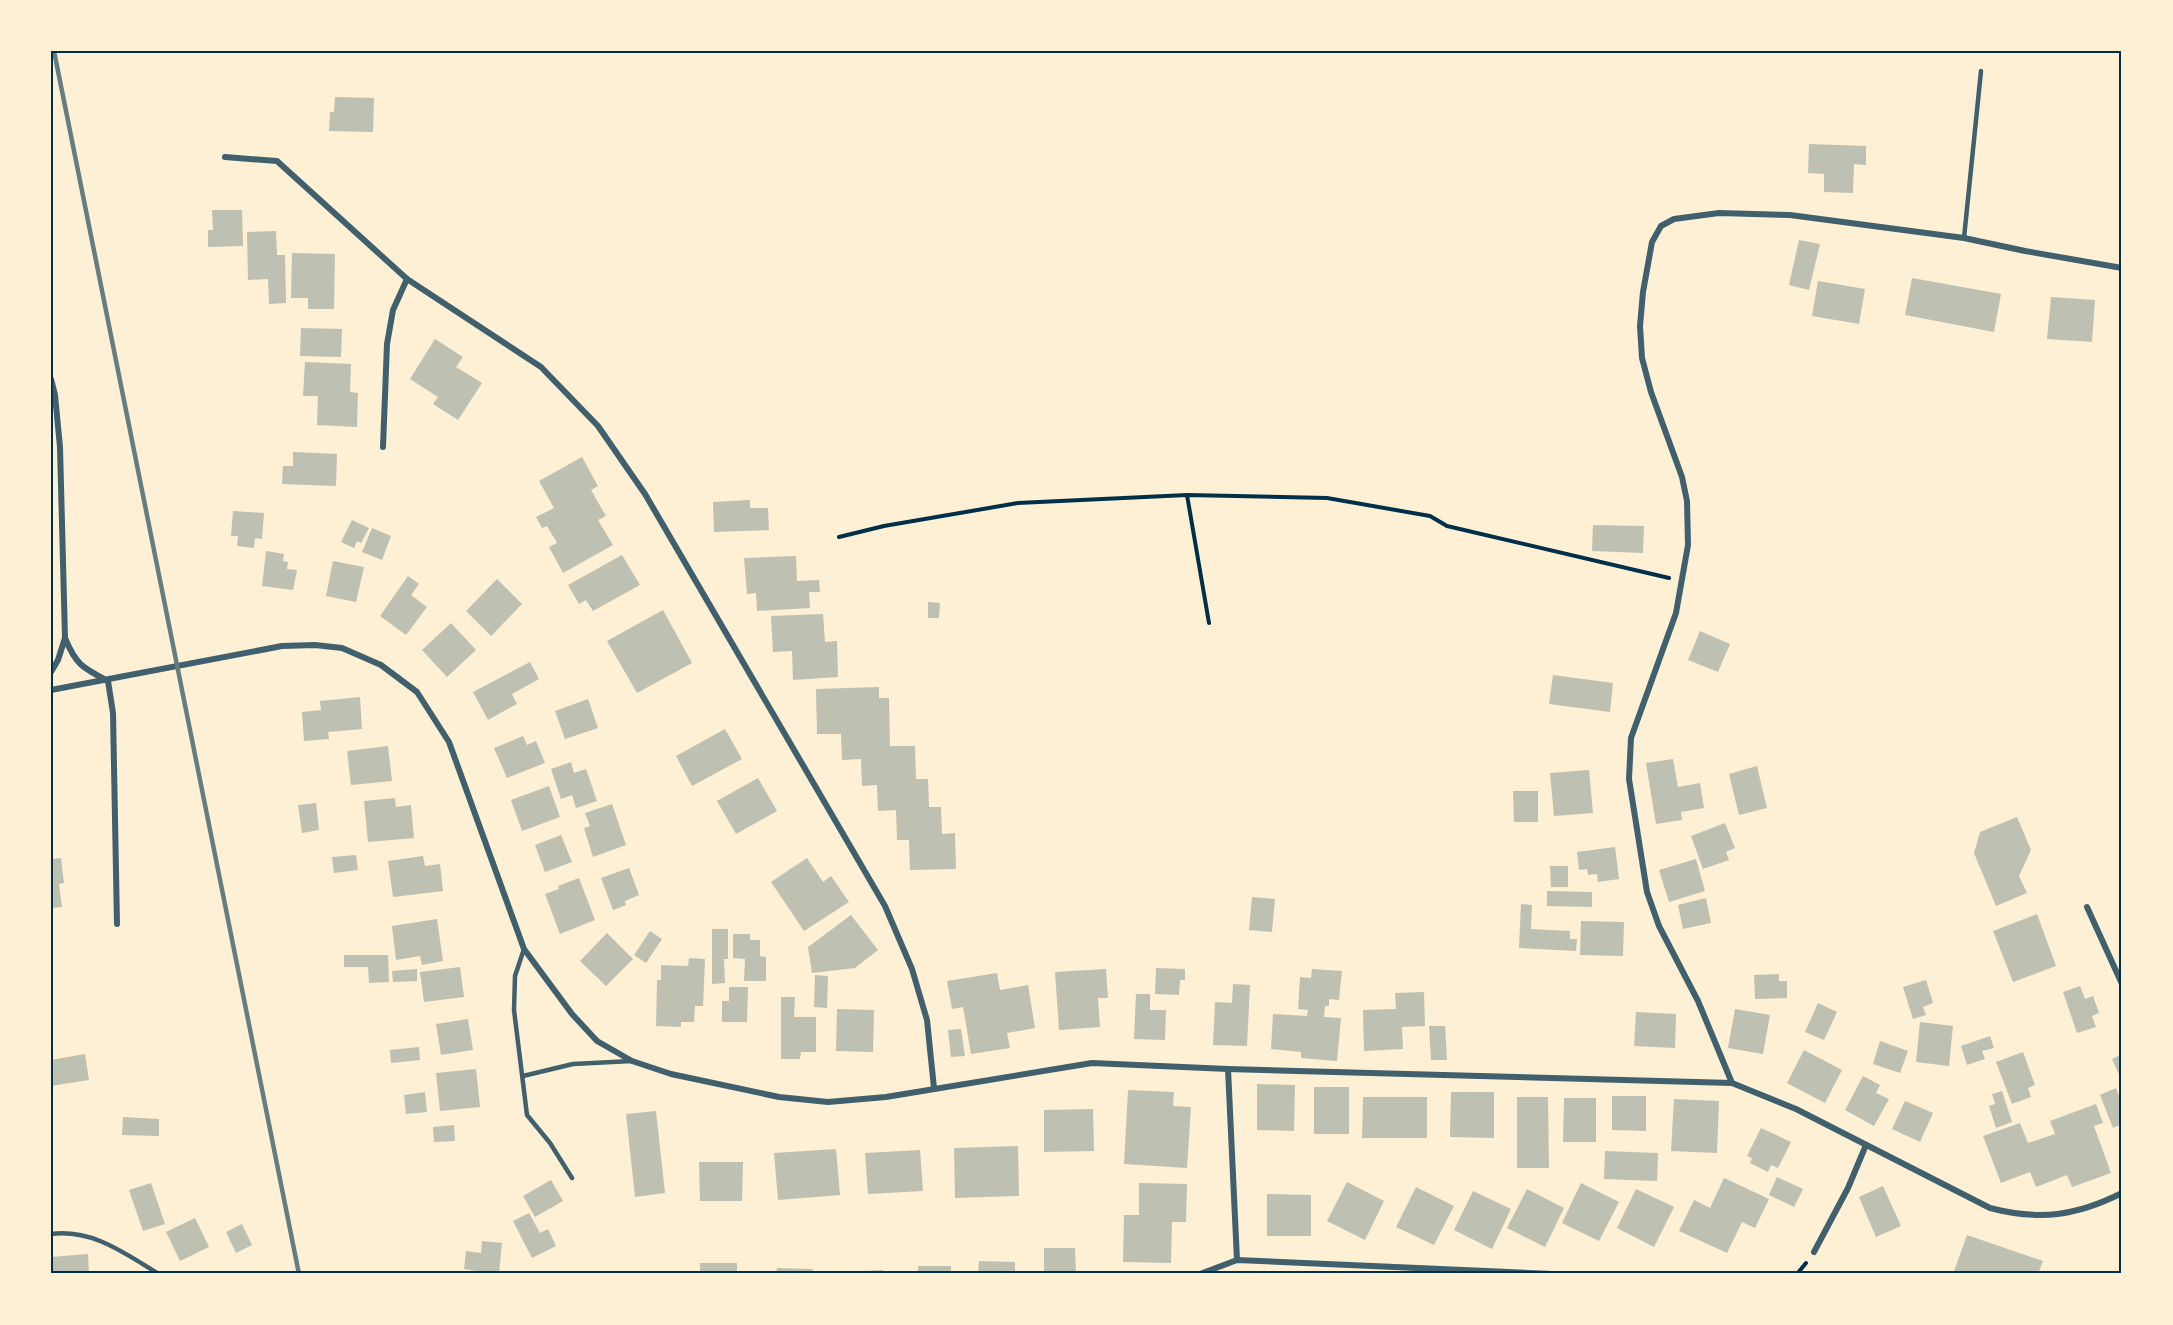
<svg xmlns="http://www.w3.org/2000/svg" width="2173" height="1325" viewBox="0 0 2173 1325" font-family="'PT Sans',sans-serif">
  <rect width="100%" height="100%" fill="#fdf0d5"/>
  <!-- building -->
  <g fill="#bec0b2">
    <path d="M335,97L374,98L373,132L329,131L330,112H334Z"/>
    <path d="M1809,144L1866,146V165L1854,164L1853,193L1824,192V174L1808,173Z"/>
    <path d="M212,210H242L243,246L208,247V230H213Z"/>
    <path d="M276,231L277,255H285L286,303L269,304L268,279L248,280L247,232Z"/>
    <path d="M1799,240L1820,244L1809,290L1789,285Z"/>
    <path d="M292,253L335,254L334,309H308V298H291Z"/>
    <path d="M1912,278L2001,294L1994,332L1905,315Z"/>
    <path d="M1818,281L1865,289L1859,324L1812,316Z"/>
    <path d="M2051,297L2095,300L2092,342L2047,339Z"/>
    <path d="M301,328L342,329L341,357L300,356Z"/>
    <path d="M435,339L463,357L456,367L482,383L458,420L433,404L438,397L410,379Z"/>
    <path d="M305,362L351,364L350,392L358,393L357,427L317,425L318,396H303Z"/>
    <path d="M293,452L337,454L336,486L282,484L283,466H293Z"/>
    <path d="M582,457L598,486L591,490L606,516L598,520L613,545L563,573L549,547L557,543L547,526L542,528L536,517L554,508L539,481Z"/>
    <path d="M750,500V508H768L769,530L714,532L713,502Z"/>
    <path d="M233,511L264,513L262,539L255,538L254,548L237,546L238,536H231Z"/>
    <path d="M352,520L369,528L361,543L357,541L354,548L341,542Z"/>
    <path d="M1593,525L1644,526L1643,553L1592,551Z"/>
    <path d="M372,528L391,536L382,560L362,552Z"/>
    <path d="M266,551L284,554L283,561L288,562L287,569L297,570L293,590L262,586Z"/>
    <path d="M622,555L640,585L593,611L586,600L579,604L568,585Z"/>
    <path d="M796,556L797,581L819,580L820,592H809L810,608L757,611L756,593L747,594L744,558Z"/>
    <path d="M333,561L364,567L356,602L326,596Z"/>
    <path d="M408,576L419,584L411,595L427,607L406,635L380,616Z"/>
    <path d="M497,579L522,604L491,636L466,611Z"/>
    <path d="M928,602L940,603L939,618H928Z"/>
    <path d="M663,610L692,663L637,693L607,641Z"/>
    <path d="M823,614L825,642L837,641L838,677L793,680L792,651L773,652L771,616Z"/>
    <path d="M451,623L476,650L447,677L422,650Z"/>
    <path d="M1700,631L1730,644L1718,672L1688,660Z"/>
    <path d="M530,662L539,679L512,694L517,704L488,720L473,692Z"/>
    <path d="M1553,675L1613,683L1610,712L1549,704Z"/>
    <path d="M879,687V698H889L890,746H915L916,779H928L929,807H941L942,834L955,833L956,869L910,870L909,840H897L896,810L878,811L877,785L862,786L861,759L842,760L841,734H817L816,689Z"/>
    <path d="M360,697L362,729L328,732L329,739L304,741L302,712L321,710L320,701Z"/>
    <path d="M588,699L598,728L565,739L555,711Z"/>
    <path d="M725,729L742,759L692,786L676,756Z"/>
    <path d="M523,736L527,745L536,741L545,763L507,778L494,748Z"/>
    <path d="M388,746L392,781L351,785L347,751Z"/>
    <path d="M1673,759L1678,787L1700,783L1704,808L1681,812L1682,820L1656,824L1646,763Z"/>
    <path d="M571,762L574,773L586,769L597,801L576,808L572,795L561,799L551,769Z"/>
    <path d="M1757,766L1767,808L1739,815L1729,774Z"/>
    <path d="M1589,770L1593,813L1554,816L1550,773Z"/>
    <path d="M758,778L777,811L736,834L717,801Z"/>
    <path d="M549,786L560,817L522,831L511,800Z"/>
    <path d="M1513,791H1538V822H1514Z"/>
    <path d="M395,798L396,807L411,805L414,838L368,842L364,801Z"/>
    <path d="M316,803L319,830L302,833L298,805Z"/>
    <path d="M612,804L626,845L593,857L584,828L590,826L585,813Z"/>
    <path d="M2017,817L2031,850L2019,876L2027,893L1996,906L1974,853L1980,832Z"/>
    <path d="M1725,823L1735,848L1726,852L1729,860L1703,869L1691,836Z"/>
    <path d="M561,835L572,862L545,872L535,845Z"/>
    <path d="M1615,847L1619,879L1598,882L1597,874L1588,875L1587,869L1579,870L1577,852Z"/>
    <path d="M356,855L358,870L334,873L332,857Z"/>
    <path d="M423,856L425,866L440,864L443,891L393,897L388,861Z"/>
    <path d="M61,858L64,883L59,884L62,907L51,908V859Z"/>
    <path d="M807,858L823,882L831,876L849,902L804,931L771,882Z"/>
    <path d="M1696,859L1705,891L1669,902L1659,870Z"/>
    <path d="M1550,866H1568V887H1551Z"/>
    <path d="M629,868L639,895L625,901L626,905L613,910L601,878Z"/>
    <path d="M579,878L595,920L560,934L545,894L559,889L558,886Z"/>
    <path d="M1547,891L1592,892V907L1547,906Z"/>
    <path d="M1252,897L1275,899L1272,932L1249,930Z"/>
    <path d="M1706,898L1711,923L1683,929L1678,905Z"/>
    <path d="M1521,904L1532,905L1531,929L1570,931V939H1577L1576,951L1519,948Z"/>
    <path d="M2037,914L2056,966L2013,982L1993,931Z"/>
    <path d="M851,915L878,950L855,968L812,973L808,947Z"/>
    <path d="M437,919L443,961L422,965L420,956L396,960L392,926Z"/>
    <path d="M1581,921L1624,922L1623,956L1580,955Z"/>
    <path d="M712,929H728V959H724L725,983L712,984Z"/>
    <path d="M650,931L662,939L646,963L634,955Z"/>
    <path d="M607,933L633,959L606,986L580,961Z"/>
    <path d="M733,934H750V940H760V956L766,957V981H744L745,959L733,958Z"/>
    <path d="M344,955H388L389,982L369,983L368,967H344Z"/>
    <path d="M689,958L705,959L703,1006H695L694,1022H681V1027L656,1026L657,980H661V965L688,966Z"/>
    <path d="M460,967L464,997L424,1002L420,972Z"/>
    <path d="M1156,968L1185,969V980H1180L1179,995L1155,994Z"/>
    <path d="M417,969V981L393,982L392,971Z"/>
    <path d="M1106,969L1108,998H1098L1100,1027L1059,1030L1055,972Z"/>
    <path d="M1312,969L1342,971L1339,1000L1329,999V1006H1325L1324,1017L1341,1018L1337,1061L1301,1058V1052L1271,1049L1273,1014L1307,1016L1308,1010L1298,1009L1300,977L1311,978Z"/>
    <path d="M997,973L1000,990L1028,985L1035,1028L1007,1033L1010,1048L971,1054L963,1007L952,1009L947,981Z"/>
    <path d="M1779,974V981H1787V998L1755,999L1754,975Z"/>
    <path d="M815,975L828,976L827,1008L814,1007Z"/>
    <path d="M1926,980L1933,1003L1923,1007L1926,1015L1913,1019L1903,987Z"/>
    <path d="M1233,984L1250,985L1247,1046L1213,1045L1215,1002L1232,1003Z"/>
    <path d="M2080,986L2085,999L2093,996L2099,1013L2092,1016L2096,1027L2077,1033L2063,992Z"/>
    <path d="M729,987H748L747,1022H722V1001H729Z"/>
    <path d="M1424,992L1425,1026L1402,1027L1403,1049L1364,1051L1363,1010L1396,1009L1395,993Z"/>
    <path d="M1136,994H1150V1010H1166L1165,1040L1134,1039Z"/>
    <path d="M781,997H795L794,1017H816V1052H801L800,1059H781Z"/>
    <path d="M1818,1003L1837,1012L1824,1040L1805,1032Z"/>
    <path d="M837,1009L874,1010L873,1052L836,1051Z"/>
    <path d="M1735,1009L1770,1015L1763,1054L1728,1048Z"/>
    <path d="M1636,1012L1676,1014L1675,1048L1634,1046Z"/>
    <path d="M468,1019L473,1050L441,1055L436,1024Z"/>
    <path d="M1920,1022L1953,1026L1949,1066L1916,1062Z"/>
    <path d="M1429,1026H1445L1447,1060H1431Z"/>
    <path d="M961,1029L965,1056L951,1057L948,1030Z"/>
    <path d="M1990,1036L1994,1048L1982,1051L1985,1059L1967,1065L1961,1046Z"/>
    <path d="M1880,1041L1908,1051L1900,1073L1873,1064Z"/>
    <path d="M419,1047L420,1060L391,1063L390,1050Z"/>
    <path d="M1804,1050L1842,1070L1825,1103L1787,1083Z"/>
    <path d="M2023,1052L2035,1085L2028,1088L2031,1097L2012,1104L1996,1062Z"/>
    <path d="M85,1054L89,1080L51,1086V1060Z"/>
    <path d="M2122,1054V1081L2112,1059Z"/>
    <path d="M476,1069L480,1107L440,1111L436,1073Z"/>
    <path d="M1863,1076L1880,1085L1876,1093L1889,1099L1874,1126L1845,1110Z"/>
    <path d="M1257,1084L1295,1085L1294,1131L1257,1130Z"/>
    <rect x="1314" y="1087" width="35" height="47"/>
    <path d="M2116,1088L2122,1103V1124L2113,1128L2100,1095Z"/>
    <path d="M1128,1090L1174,1092L1173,1106L1191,1107L1187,1168L1124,1164Z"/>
    <path d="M2002,1091L2012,1122L1996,1128L1989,1106L1995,1104L1992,1094Z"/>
    <path d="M425,1092L427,1112L406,1114L404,1095Z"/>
    <path d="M1451,1092H1494V1138L1450,1137Z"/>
    <path d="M1612,1096H1646V1131L1612,1130Z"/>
    <path d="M1363,1097H1427V1138H1362Z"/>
    <path d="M1517,1097H1548L1549,1168H1517Z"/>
    <path d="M1564,1098H1596V1142H1563Z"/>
    <path d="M1674,1099L1719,1101L1717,1153L1671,1151Z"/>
    <path d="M1905,1101L1933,1113L1920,1142L1892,1129Z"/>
    <path d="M2096,1104L2103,1123L2094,1126L2111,1173L2072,1187L2067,1175L2036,1187L2030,1172L2001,1183L1983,1136L2020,1123L2028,1143L2055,1134L2050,1121Z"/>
    <path d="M1093,1109L1094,1151L1044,1152V1110Z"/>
    <path d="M656,1111L665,1193L635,1197L626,1114Z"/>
    <path d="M123,1117L159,1119V1136L122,1135Z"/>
    <path d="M454,1125L455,1141L434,1142L433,1127Z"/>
    <path d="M1761,1128L1791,1142L1778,1168L1771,1165L1768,1172L1750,1163L1752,1158L1747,1156Z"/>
    <path d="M1018,1146L1019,1196L955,1198L954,1148Z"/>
    <path d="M836,1149L840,1195L778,1200L774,1153Z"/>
    <path d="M920,1150L923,1191L868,1194L865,1153Z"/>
    <path d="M1605,1151L1658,1153L1657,1181L1604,1179Z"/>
    <path d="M699,1162H743L742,1201H700Z"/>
    <path d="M1777,1177L1803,1189L1794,1207L1769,1195Z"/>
    <path d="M1724,1178L1769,1199L1755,1228L1742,1222L1727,1253L1679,1231L1694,1200L1710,1208Z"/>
    <path d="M551,1180L563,1201L535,1217L523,1196Z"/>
    <path d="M1347,1182L1384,1201L1365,1240L1327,1221Z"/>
    <path d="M151,1183L165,1224L143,1231L129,1190Z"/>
    <path d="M1139,1183L1187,1184L1186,1222H1172L1171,1263L1123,1262L1124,1215H1139Z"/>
    <path d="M1581,1183L1619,1202L1599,1241L1562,1223Z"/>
    <path d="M1883,1186L1901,1226L1876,1237L1859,1197Z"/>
    <path d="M1416,1187L1454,1206L1434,1245L1396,1227Z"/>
    <path d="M1527,1189L1564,1208L1545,1247L1507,1228Z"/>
    <path d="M1636,1189L1674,1207L1654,1247L1617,1228Z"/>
    <path d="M1473,1191L1511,1209L1492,1249L1454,1230Z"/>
    <path d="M1267,1194L1311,1195V1236H1267Z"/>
    <path d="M529,1213L540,1233L548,1229L556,1246L532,1258L513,1221Z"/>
    <path d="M195,1218L209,1247L180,1261L166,1232Z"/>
    <path d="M242,1224L252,1245L236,1253L226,1232Z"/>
    <path d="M1967,1235L2043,1261L2038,1274H1953Z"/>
    <path d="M482,1241L502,1243L499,1274H476V1271L464,1269L466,1251L481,1253Z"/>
    <path d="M1044,1248H1075L1076,1274H1044Z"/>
    <path d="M88,1254L89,1274H51V1257Z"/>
    <path d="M979,1261L1015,1262V1274H978Z"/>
    <rect x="700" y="1263" width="37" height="11"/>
    <rect x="918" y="1266" width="33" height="8"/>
    <path d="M777,1268L813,1269L812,1274H776Z"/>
    <path d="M883,1270V1274H839V1272Z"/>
  </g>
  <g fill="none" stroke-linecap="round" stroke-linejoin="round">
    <!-- path -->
    <g stroke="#003049" stroke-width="4">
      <path d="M1187,495L1209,623"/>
      <path d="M839,537L884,526L1018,503L1187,495L1327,498L1430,516L1447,526L1669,578"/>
      <path d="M1797,1274L1806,1263"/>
    </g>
    <!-- service -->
    <g stroke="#3f606c" stroke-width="4.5">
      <path d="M1964,238L1981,71"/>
      <path d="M524,949L515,976L514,1010L527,1115L550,1143L572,1178"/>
      <path d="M523,1076L573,1064L632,1061"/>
      <path d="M51,1234C93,1229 124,1253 159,1274"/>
    </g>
    <!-- minor -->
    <g stroke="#3f606c" stroke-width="6">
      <path d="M225,157L277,161L407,279L541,367L598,426L645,494L885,906L912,969L927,1020L934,1088"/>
      <path d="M51,379L55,395L60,447L65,638L58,660L51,672"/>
      <path d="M383,447L387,344L393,310L407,279"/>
      <path d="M65,638C76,665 83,668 108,681L113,713L117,924"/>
      <path d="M51,690L282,646L315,645L342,648L381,665L417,692L449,742L524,949L572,1014L597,1041L632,1061L671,1074L779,1097L828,1102L886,1097L1092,1063L1228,1069L1732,1083L1796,1109L1990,1208C2040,1221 2076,1216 2122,1193"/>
      <path d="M2087,907L2122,984"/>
      <path d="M1228,1069L1237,1260"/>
      <path d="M1732,1083L1698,1001L1659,926L1647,892L1629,779L1631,738L1676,613L1688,545L1687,501L1682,477L1651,392L1642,358L1640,326L1643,292L1652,242L1661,226L1674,219L1719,213L1790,215L1964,238L2025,251L2122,268"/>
      <path d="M1814,1252L1848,1188L1866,1145"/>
      <path d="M1200,1274L1237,1260L1552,1274"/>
    </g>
    <!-- rail -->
    <path stroke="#657d81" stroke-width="4.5" d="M54,51L299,1274"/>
  </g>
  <!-- border -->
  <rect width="2173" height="1325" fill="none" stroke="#fdf0d5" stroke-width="105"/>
  <rect x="52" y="52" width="2068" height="1220" fill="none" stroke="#003049" stroke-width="2"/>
</svg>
